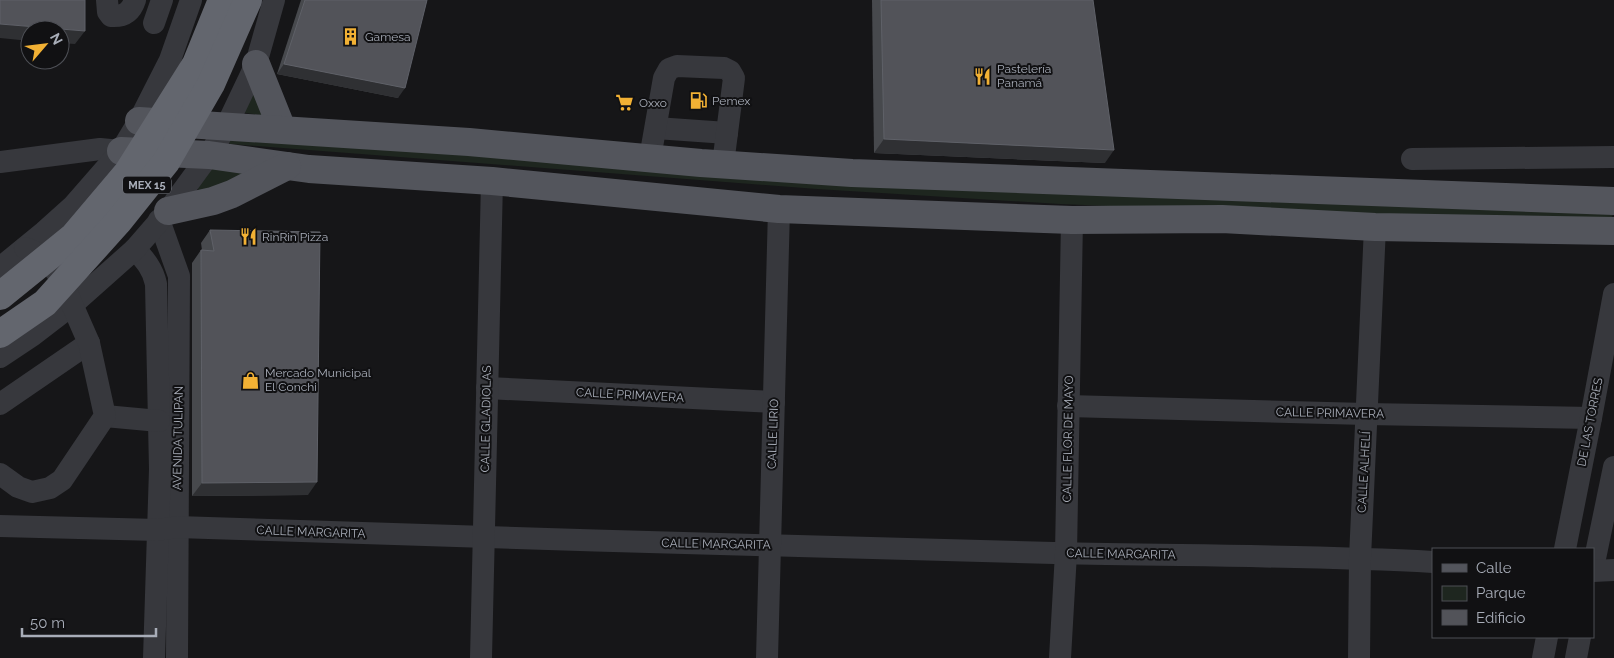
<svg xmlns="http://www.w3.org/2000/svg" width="1614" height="658" viewBox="0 0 1614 658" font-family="Raleway,sans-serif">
  <rect width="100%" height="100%" fill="#161618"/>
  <!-- green -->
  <g fill="#1e261f">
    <path d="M251,80L272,117L239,112Z"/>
    <path d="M232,133L814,181L967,191H1058L1614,213L1610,220L1230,211L1060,204L817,189L230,144L227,138Z"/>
    <path d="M236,159L246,176L201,191L196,188L199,172Z"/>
  </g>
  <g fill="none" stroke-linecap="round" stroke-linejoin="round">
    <!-- minor -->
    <g stroke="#37383d" stroke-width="22">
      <path d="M107,0L108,12L111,16C124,17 131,12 135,0"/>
      <path d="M154,23L162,0"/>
      <path d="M656,128L727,133"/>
      <path d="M650,158L664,78L669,69L677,66L724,68L730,71L734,78L723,164"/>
      <path d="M1412,159L1614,157"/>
      <path d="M0,162L100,149L121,151"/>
      <path d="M159,220L179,276L177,658"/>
      <path d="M135,249C145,260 153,269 156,284L160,469L154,658"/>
      <path d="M0,268L44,232L73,206L121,151L139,121L170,60L191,0"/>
      <path d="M0,357L33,335L72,305L135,249L168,211L209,155L226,127L256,64L274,0"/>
      <path d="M487,388L774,402"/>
      <path d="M0,404L89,343"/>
      <path d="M1068,406L1366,414L1591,418"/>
      <path d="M105,416L159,421"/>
      <path d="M0,474L18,487L32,492L50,488L62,480L105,416L89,343L60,277L49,262L37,253L25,248"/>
      <path d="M0,526L158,530L177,527C469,538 762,545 1054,553C1180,556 1307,555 1433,562"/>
      <path d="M1565,549L1591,418L1614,294"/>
      <path d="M1593,568L1614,467"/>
      <path d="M1593,571L1614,570"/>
      <path d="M481,658L492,181"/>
      <path d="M767,658L779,209"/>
      <path d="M1060,658L1066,553L1072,220"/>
      <path d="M1359,658L1360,558L1375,227"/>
      <path d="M1543,658L1547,637"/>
      <path d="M1576,658L1580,637"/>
    </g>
    <!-- major -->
    <g stroke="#53555c" stroke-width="28">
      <path d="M256,64L282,129"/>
      <path d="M139,121L469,142L701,163L852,173L1614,201"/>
      <path d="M121,151L209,155L309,169L492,181L779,209L1072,220L1222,219L1375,227L1614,231"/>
      <path d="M168,211L213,201L232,194L287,166"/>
    </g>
    <!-- highway-bridge -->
    <g stroke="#63666e" stroke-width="28">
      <path d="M0,296L73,237L128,172L196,64L222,0"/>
      <path d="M0,334L45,303L118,222L166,162L211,84L248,0"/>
    </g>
  </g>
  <!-- wall -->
  <g fill="#47494d">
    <path d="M301,0H427L398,98L277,74Z"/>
    <path d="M872,0H1093L1105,163L874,153Z"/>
    <path d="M210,230L308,495L192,496V263L201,250H202L201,243Z"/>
  </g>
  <!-- shaded-wall -->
  <g fill="#2f3033">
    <path d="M0,24L85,31L75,44L60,43V30H30V41L0,38Z"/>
    <path d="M284,64L405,88L398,98L277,74Z"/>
    <path d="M884,139L1114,150L1105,163L874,153Z"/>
    <path d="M317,482L308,495L192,496L202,483Z"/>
  </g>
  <!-- building -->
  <g fill="#525359" stroke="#5f6168">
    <path d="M0,0H85V31L0,24Z"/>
    <path d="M305,0H427L405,88L284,64Z"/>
    <path d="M881,0H1093L1114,150L884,139Z"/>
    <path d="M210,230L320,232L317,482L202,483L201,250L214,251Z"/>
  </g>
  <!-- icons -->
  <defs>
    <symbol id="building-bare" viewBox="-9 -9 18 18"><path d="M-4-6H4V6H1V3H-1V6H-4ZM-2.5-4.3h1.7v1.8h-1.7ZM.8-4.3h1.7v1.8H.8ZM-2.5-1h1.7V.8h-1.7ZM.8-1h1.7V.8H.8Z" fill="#f2b134" stroke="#111113" stroke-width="2.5" paint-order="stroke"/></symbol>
    <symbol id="restaurant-bare" viewBox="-9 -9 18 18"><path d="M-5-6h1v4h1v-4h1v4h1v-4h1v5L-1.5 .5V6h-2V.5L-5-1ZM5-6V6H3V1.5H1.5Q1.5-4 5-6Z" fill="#f2b134" stroke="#111113" stroke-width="2.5" paint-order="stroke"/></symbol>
    <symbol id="fuel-bare" viewBox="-9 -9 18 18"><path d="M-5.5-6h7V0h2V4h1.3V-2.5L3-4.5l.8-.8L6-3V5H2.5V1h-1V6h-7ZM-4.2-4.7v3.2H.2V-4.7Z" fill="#f2b134" stroke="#111113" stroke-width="2.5" paint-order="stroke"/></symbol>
    <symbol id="supermarket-bare" viewBox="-9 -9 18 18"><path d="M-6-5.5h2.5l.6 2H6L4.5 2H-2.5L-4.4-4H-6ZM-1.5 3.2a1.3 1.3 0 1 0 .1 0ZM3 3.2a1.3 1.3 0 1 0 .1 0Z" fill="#f2b134" stroke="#111113" stroke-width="2.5" paint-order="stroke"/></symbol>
    <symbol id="shop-bare" viewBox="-9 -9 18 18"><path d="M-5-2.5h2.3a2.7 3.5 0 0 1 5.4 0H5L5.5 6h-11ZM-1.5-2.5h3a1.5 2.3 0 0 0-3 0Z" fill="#f2b134" stroke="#111113" stroke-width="2.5" paint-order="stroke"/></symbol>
  </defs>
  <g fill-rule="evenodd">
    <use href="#building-bare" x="338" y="24" width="25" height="25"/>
    <use href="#restaurant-bare" x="970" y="64" width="25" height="25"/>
    <use href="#fuel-bare" x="686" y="88" width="25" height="25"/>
    <use href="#supermarket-bare" x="612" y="90" width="25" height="25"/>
    <use href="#restaurant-bare" x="236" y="224" width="25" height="25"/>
    <use href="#shop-bare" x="238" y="368" width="25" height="25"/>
  </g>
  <g text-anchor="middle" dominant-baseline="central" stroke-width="4" stroke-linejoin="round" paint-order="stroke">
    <!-- shield labels -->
    <rect fill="#111113" stroke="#7b7e86" stroke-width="1" x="123" y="176.5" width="48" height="17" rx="4"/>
    <g font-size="11" font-weight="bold" fill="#a8adb8">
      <text x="147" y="185">MEX 15</text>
    </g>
    <!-- poi labels -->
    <g font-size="12" fill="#a8adb8" stroke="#111113" text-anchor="start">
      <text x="365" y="37">Gamesa</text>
      <text x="997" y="69">Pastelería<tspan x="997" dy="14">Panamá</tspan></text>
      <text x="712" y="101">Pemex</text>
      <text x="639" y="103">Oxxo</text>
      <text x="262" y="237">RinRin Pizza</text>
      <text x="265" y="373">Mercado Municipal<tspan x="265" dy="14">El Conchi</tspan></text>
    </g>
    <!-- street labels -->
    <g font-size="12" fill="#a8adb8" stroke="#111113">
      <text transform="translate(630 395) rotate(3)">CALLE PRIMAVERA</text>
      <text transform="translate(1330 413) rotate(1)">CALLE PRIMAVERA</text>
      <text transform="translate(486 419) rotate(-89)">CALLE GLADIOLAS</text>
      <text transform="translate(1590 422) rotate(-79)">DE LAS TORRES</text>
      <text transform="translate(773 434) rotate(-88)">CALLE LIRIO</text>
      <text transform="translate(178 438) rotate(-89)">AVENIDA TULIPAN</text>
      <text transform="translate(1068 439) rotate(-89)">CALLE FLOR DE MAYO</text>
      <text transform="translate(1364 472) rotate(-87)">CALLE ALHELÍ</text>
      <text transform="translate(311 532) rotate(2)">CALLE MARGARITA</text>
      <text transform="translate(716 544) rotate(1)">CALLE MARGARITA</text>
      <text transform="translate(1121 554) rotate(1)">CALLE MARGARITA</text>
    </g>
  </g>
  <!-- legend -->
  <rect x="1432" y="548" width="162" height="90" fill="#111113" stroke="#4d4f55"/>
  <rect x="1442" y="564" width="25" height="8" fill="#53555c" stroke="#4d4f55"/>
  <text x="1476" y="573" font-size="15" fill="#a8adb8">Calle</text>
  <rect x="1442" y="586" width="25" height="15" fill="#1e261f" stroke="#4d4f55"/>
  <text x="1476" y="598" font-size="15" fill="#a8adb8">Parque</text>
  <rect x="1442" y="610" width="25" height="15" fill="#525359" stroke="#4d4f55"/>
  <text x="1476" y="623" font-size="15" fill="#a8adb8">Edificio</text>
  <!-- north arrow -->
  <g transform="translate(45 45) rotate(62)"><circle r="24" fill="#111113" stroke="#4d4f55"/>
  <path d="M0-4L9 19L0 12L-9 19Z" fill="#f2b134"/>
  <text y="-8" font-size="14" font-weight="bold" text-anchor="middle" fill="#a8adb8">N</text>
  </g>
  <!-- scale -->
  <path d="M22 628v8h134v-8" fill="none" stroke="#a8adb8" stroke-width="2.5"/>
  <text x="30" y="628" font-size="15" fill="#a8adb8" stroke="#111113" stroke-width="4" paint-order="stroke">50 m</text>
</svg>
